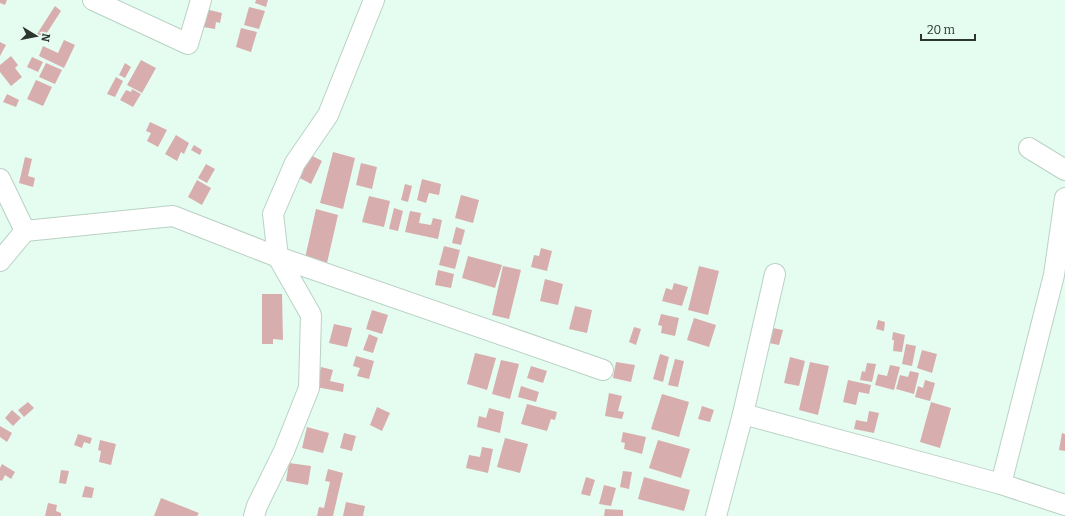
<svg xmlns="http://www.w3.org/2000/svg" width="1065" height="516" viewBox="0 0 1065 516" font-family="Bitter,serif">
  <rect width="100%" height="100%" fill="#e5fdf0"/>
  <!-- building -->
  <g fill="#d7aead">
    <path d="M0,0H7L5,5L0,3Z"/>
    <path d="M256,0H268L266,7L255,3Z"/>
    <path d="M55,6L61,11L43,39L37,34Z"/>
    <path d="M249,7L265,11L259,29L244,25Z"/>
    <path d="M201,8L222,13L220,23L216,22L215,29L203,27Z"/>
    <path d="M241,28L257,32L251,52L236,47Z"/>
    <path d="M64,40L75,45L64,68L39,56L43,46L58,53Z"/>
    <path d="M0,42L6,45L0,56Z"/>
    <path d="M11,56L18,65L15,68L22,77L11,86L0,72V65Z"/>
    <path d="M32,57L43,62L38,72L27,67Z"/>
    <path d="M141,60L156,68L142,93L127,85Z"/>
    <path d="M46,63L62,70L55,84L39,77Z"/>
    <path d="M125,63L131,67L125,78L119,75Z"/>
    <path d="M116,77L123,81L115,97L107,94Z"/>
    <path d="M36,80L52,87L43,106L27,99Z"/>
    <path d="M132,89L141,94L133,107L120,100L126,90L131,92Z"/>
    <path d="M7,94L19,100L16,107L3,102Z"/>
    <path d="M150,122L167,130L158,147L147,141L151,133L146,131Z"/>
    <path d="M176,135L189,143L184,154L181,152L177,161L165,154Z"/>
    <path d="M194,145L202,150L200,155L191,150Z"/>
    <path d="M333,152L355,158L343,209L320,203Z"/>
    <path d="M307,153L322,161L311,184L296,176Z"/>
    <path d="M25,157L32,159L28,176L35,178L33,187L19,183Z"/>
    <path d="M361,163L377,167L372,189L356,185Z"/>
    <path d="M206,164L215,169L207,183L198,178Z"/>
    <path d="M422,179L441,184L439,195L429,193L426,203L417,200Z"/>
    <path d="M197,180L211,188L202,205L188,197Z"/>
    <path d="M405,184L412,186L408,202L401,200Z"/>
    <path d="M461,195L479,200L473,223L455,218Z"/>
    <path d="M369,196L390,201L384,227L362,222Z"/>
    <path d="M394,208L403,211L398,231L389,229Z"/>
    <path d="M316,209L338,215L327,263L305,258Z"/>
    <path d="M410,211L421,213L419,223L431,225L433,218L442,220L438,239L405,232Z"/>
    <path d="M456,227L465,230L461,245L452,243Z"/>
    <path d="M444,246L460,250L455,269L439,265Z"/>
    <path d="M541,248L552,251L547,271L531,267L534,255L539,256Z"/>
    <path d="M468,256L502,265L495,288L462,278Z"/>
    <path d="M503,266L521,270L509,319L492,315Z"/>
    <path d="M699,266L719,271L708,315L688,310Z"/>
    <path d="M438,270L454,274L451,288L435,285Z"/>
    <path d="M545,279L563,284L558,305L540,301Z"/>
    <path d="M674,283L688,287L682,306L662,301L666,288L672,290Z"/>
    <path d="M262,294H282L283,340L273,339V344H262Z"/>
    <path d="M575,306L592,310L587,333L569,329Z"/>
    <path d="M372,310L388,315L382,334L366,329Z"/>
    <path d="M661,314L679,318L675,336L661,333L662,326L658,325Z"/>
    <path d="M694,318L716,325L709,347L687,340Z"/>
    <path d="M878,320L885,322L884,331L876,329Z"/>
    <path d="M334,324L352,328L347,347L329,343Z"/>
    <path d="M634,327L641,329L636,345L629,342Z"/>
    <path d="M773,328L783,330L779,345L769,343Z"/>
    <path d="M893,332L905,335L902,352L893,351L894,340H892Z"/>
    <path d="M369,334L378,338L373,353L363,350Z"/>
    <path d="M906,344L916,346L912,366L902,364Z"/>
    <path d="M922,350L937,354L932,373L917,368Z"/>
    <path d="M475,353L496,358L487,390L467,384Z"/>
    <path d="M660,354L669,357L663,382L653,379Z"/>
    <path d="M356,356L374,361L369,379L357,376L360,368L353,366Z"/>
    <path d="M790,357L805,361L799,386L784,383Z"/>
    <path d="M675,359L684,361L678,387L668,385Z"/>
    <path d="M501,360L519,364L510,399L492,394Z"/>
    <path d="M616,362L635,365L631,382L613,378Z"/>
    <path d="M810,362L829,366L818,415L799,410Z"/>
    <path d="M867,363L876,364L872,382L860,380L862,371L865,372Z"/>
    <path d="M890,365L900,367L894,390L875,385L878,374L887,376Z"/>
    <path d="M531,366L547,371L543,383L527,378Z"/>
    <path d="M321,367L333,370L330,381L344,384L343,392L316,387Z"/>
    <path d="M910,371L919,373L914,394L896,389L900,375L908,377Z"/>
    <path d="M848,380L871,385L869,394L859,392L856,405L843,402Z"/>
    <path d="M925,380L935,383L930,401L915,397L918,386L923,388Z"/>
    <path d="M521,386L539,392L536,402L518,397Z"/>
    <path d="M609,393L622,396L618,411L624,412L622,419L605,416Z"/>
    <path d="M662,394L689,402L679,437L651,429Z"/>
    <path d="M28,402L34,408L24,417L18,410Z"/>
    <path d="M931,402L951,408L940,448L920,442Z"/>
    <path d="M527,404L557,412L555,420L551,419L547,431L521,424Z"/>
    <path d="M702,406L714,410L710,422L698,419Z"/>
    <path d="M377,407L390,413L382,431L370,425Z"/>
    <path d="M489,408L504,412L500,433L477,427L479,416L486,418Z"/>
    <path d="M12,410L21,418L13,426L5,418Z"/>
    <path d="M869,411L879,413L874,433L854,429L856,420L867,422Z"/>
    <path d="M0,426L12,433L7,442L0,437Z"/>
    <path d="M307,427L329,433L323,453L302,448Z"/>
    <path d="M623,432L646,437L642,454L624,449L625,443L621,442Z"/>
    <path d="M344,433L356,436L352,451L340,448Z"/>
    <path d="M1062,433L1065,434V451L1059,450Z"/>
    <path d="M78,434L92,438L90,444L84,442L82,448L74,445Z"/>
    <path d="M505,438L528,444L520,473L497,467Z"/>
    <path d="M100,440L116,444L111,465L99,462L101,451L98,450Z"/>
    <path d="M658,440L690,449L681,478L649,468Z"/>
    <path d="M482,447L493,449L488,473L466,468L469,455L480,457Z"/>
    <path d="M289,463L311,466L308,485L286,481Z"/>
    <path d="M2,464L15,472L11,479L5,475L2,481L0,480V468Z"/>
    <path d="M328,469L343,473L333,516H317L319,507L324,508L330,482L325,481Z"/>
    <path d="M61,470L69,471L66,484L59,483Z"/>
    <path d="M623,471L632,472L629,489L620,487Z"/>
    <path d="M586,477L595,480L590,496L581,494Z"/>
    <path d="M644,477L690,490L684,511L638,499Z"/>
    <path d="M604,485L616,488L611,506L599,504Z"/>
    <path d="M85,486L94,488L92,498L82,497Z"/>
    <path d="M161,498L199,513L197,516H154Z"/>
    <path d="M346,502L365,506L363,516H343Z"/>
    <path d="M48,503L57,505L56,511L61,513V516H45Z"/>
    <path d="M605,509L623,510V516H604Z"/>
  </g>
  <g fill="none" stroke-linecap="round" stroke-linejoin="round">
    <defs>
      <g id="street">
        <path d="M93,0L188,44L201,0"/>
        <path d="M1029,148L1065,170"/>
        <path d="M0,179L25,231L0,261"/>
        <path d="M25,231L173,216L278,257L603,370"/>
        <path d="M743,414L1001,484L1065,505"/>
        <path d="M1001,484L1054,275L1065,198"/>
        <path d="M254,516L257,506L284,451L309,388L311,315L278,257L273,214L295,163L328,115L374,0"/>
        <path d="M716,516L743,414L775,274"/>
      </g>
    </defs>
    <!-- street casing -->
    <use href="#street" stroke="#bad1c5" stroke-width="22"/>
    <!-- street -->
    <use href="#street" stroke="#fff" stroke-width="20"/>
  </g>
  <!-- north arrow -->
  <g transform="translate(36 36) rotate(100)" stroke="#e5fdf0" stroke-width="3" paint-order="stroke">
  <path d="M0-3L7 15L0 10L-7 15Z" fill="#2c3530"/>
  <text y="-6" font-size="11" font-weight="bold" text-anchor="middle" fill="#2c3530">N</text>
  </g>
  <!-- scale -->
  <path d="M921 34v6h54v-6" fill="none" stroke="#2c3530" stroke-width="2"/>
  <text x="927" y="34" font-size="12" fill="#2c3530" stroke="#e5fdf0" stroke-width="3" paint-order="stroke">20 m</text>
</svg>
